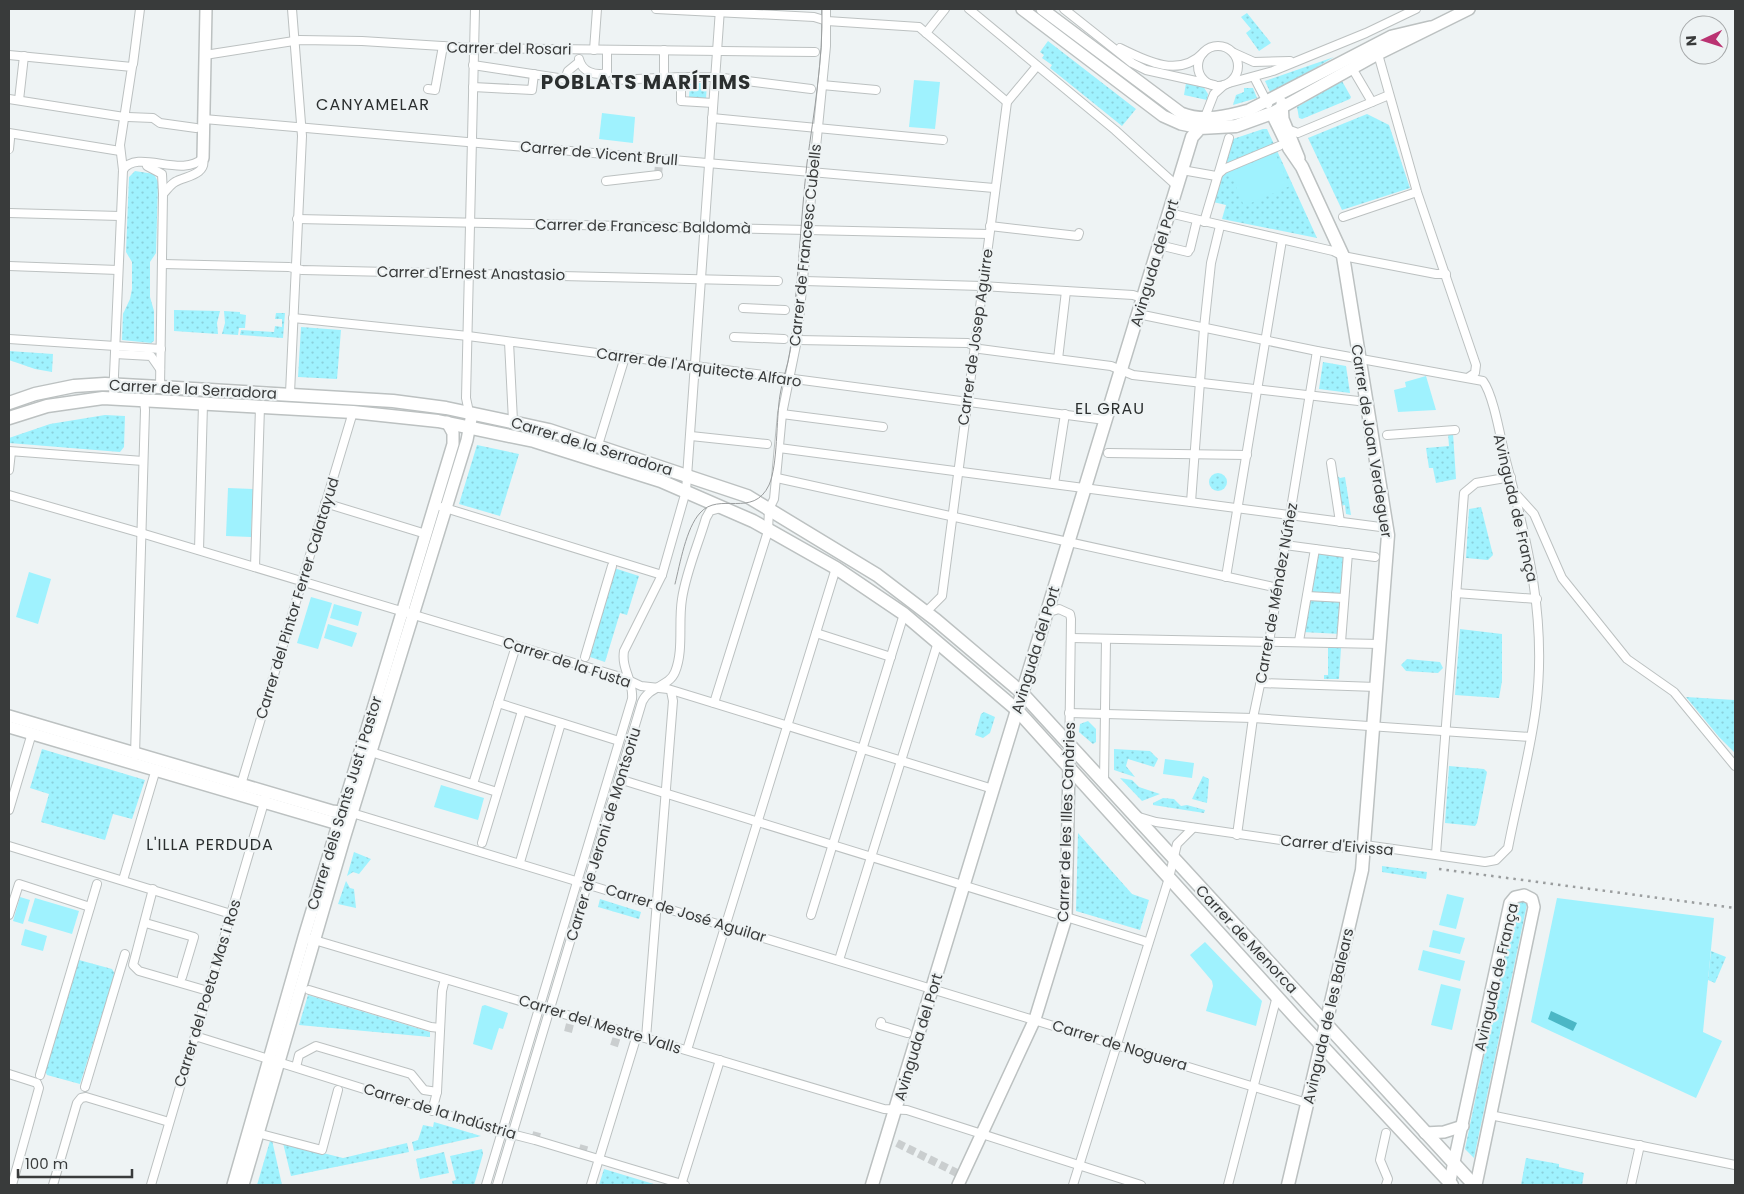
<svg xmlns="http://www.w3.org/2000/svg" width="1744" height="1194" viewBox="0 0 1744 1194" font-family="Poppins,sans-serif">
  <defs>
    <pattern id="green-dots" width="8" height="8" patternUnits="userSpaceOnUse" patternTransform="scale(1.25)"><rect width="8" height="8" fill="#9ff2fe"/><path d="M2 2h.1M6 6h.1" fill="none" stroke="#8ad0db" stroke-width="1.8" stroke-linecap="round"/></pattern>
  </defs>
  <rect width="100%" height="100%" fill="#eef3f4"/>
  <!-- green -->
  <g fill="url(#green-dots)">
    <path d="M1247,13L1271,43L1259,51L1246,33L1251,29L1241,17Z"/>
    <path d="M1048,41L1136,109L1122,126L1050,68L1052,65L1042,58L1044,55L1040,52Z"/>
    <path d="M1334,57L1271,94L1265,81Z"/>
    <path d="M1342,81L1351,97L1350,99L1302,119L1299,118L1297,107Z"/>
    <path d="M690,83H707L706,99L689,98Z"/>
    <path d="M1186,83L1203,86L1208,94L1207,100L1184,95Z"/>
    <path d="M1244,88H1253L1257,98L1233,105L1236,95L1244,92Z"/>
    <path d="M1367,114L1389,125L1410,188L1342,210L1308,138Z"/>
    <path d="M1263,129H1267L1317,238L1222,219L1226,205L1213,202L1224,169L1230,140Z"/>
    <path d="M135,171L154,174L158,182L156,253L150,262V297L154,311V341L151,343L122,340L123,314L130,299L132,289V262L126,252L129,177Z"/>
    <path d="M174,310L220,311L217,323L218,334L174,331Z"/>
    <path d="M224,311L240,312V314L246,315L245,328H239L238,335L222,334L225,323Z"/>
    <path d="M276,313H285L283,338L240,335L241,330L274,332L275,326L282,327V319H275Z"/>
    <path d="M301,327L341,330L337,379L298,377Z"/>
    <path d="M9,351L53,354L52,372L35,369L9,360Z"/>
    <path d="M1323,362L1346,366L1350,393L1319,389Z"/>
    <path d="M105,415L125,416L124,447L120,452L9,443V438L50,424Z"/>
    <path d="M1448,433H1453L1456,479L1436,483L1433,468H1429L1426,448L1449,446Z"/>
    <path d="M477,445L519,454L500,516L459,504Z"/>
    <circle cx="1218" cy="482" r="9"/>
    <path d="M1335,474L1340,478L1345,477L1351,515L1346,514L1345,505L1340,506Z"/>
    <path d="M1481,507L1493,555L1488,560L1466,558L1469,509Z"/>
    <path d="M1314,552L1348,557L1341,634L1302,632Z"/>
    <path d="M614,568L639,576L627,615L620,613L605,662L587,656Z"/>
    <path d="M1460,629L1502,634V681L1499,698L1455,695Z"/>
    <path d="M1328,648H1341L1339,679H1324V675H1328Z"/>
    <path d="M1407,659L1440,662L1443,668L1438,673L1406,671L1401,665Z"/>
    <path d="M1686,697L1735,700V753L1719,737Z"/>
    <path d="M984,712L995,717L990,733L983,738L975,735L981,714Z"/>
    <path d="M1088,721L1096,729V742L1093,744L1079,732L1080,724Z"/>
    <path d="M42,749L145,780L132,819L113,814L105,840L41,822L49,794L30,788Z"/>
    <path d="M1114,749L1150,751L1158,759L1154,767L1128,759L1126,766L1135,777L1114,770Z"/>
    <path d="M1449,766L1484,769L1487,772L1477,823L1475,826L1445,823Z"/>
    <path d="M1203,776L1209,779L1207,803L1192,799Z"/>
    <path d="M1120,778L1132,780L1139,787L1160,794L1142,801Z"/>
    <path d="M1163,798L1174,799L1181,806L1187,805L1205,810L1204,813L1153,805V803Z"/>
    <path d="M1078,833L1132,894L1149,900L1140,930L1076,911Z"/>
    <path d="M354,852L371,859L359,874L353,872L347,876Z"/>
    <path d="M1382,866L1427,872L1426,879L1382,872Z"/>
    <path d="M346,881L350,888L354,889L356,908L338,904Z"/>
    <path d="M600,899L641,912L639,919L598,907Z"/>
    <path d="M1525,900L1527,904L1474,1158L1465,1149L1516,902Z"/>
    <path d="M1711,951L1726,957L1715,983L1708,980Z"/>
    <path d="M79,960L112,969L115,974L80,1084L47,1075L45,1071Z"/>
    <path d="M308,995L430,1032V1037L299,1025Z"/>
    <path d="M434,1122L481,1136L414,1151L412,1142L418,1140L423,1125L433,1127Z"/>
    <path d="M272,1140L282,1185H257L270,1141Z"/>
    <path d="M283,1143L343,1158L407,1143L409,1152L291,1176Z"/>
    <path d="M482,1149L483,1154L474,1185H453L452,1181L456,1180L450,1156Z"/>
    <path d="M444,1152L449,1173L420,1179L416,1159Z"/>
    <path d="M1526,1158L1559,1164V1167L1584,1173L1582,1185H1521Z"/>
    <path d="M604,1169L657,1185H599Z"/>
  </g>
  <!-- pitch -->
  <g fill="#9ff2fe">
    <path d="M914,80L940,82L935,129L909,127Z"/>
    <path d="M602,113L635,117L633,143L599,139Z"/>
    <path d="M1275,153L1290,186L1244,206L1230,172Z"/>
    <path d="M1426,376L1436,410L1398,412L1394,390L1406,387L1405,382Z"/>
    <path d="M228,488L253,489L251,537L226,536Z"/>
    <path d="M29,572L51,579L38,624L16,617Z"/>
    <path d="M311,597L332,603L318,649L297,643Z"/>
    <path d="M334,604L362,612L358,626L330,618Z"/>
    <path d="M328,624L357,633L352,647L324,638Z"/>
    <path d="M1165,759L1194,763L1192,778L1163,774Z"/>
    <path d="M441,785L484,798L478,820L434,807Z"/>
    <path d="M1447,894L1464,898L1456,929L1439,925Z"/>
    <path d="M20,897L30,900L23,924L13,921Z"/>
    <path d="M35,898L79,911L72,934L28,921Z"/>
    <path d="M1557,898L1714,918L1703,1032L1722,1041L1696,1098L1531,1022Z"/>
    <path d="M25,929L47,936L43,951L21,945Z"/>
    <path d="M1433,930L1465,938L1460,954L1429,947Z"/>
    <path d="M1205,942L1262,1001L1256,1026L1206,1011L1213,986L1212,981L1190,955Z"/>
    <path d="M1423,950L1465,961L1460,981L1418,970Z"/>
    <path d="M1441,984L1461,989L1452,1030L1431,1025Z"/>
    <path d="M485,1005L508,1013L503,1029L499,1028L492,1050L473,1044L482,1006Z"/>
  </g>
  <!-- water -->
  <path fill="#4bb7c5" d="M1551,1011L1577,1023L1573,1031L1548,1019Z"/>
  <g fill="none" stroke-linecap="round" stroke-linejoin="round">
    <!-- street-tunnel -->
    <g stroke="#cacecf" stroke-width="8" stroke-dasharray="8 4" stroke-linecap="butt">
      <path d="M658,175L659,164"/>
      <path d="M568,1032L572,1016"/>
      <path d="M614,1046L619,1030"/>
      <path d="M535,1140L538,1129"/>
      <path d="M897,1143L963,1176"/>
      <path d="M582,1153L585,1143"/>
    </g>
    <defs>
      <g id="street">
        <path d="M656,9L814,17L827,21L919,27L1007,102"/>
        <path d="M969,9L1115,130L1177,186"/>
        <path d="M1064,9L1132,63L1146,70L1214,85"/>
        <path d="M926,33L945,9"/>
        <circle cx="1218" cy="66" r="20"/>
        <path d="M1120,48C1146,61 1179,78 1203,53"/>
        <path d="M594,50L597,9"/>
        <path d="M664,50V78"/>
        <path d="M1234,53L1254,62L1290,61"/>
        <path d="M1378,54L1417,192L1476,365L1475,373L1469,377"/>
        <path d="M9,55L132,67L120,145L123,170L113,398"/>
        <path d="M205,55L300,40L362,41L474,48L815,52"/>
        <path d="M579,59C582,72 595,76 607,73V50"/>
        <path d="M133,64L140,9"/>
        <path d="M473,65L565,79L568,71L579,62"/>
        <path d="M1352,68L1372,102"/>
        <path d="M1254,77L1268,104"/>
        <path d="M615,80L681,77"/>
        <path d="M1229,83L1273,71L1366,33L1416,9"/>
        <path d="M822,85L876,90"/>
        <path d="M473,87L532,90L534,74"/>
        <path d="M428,89L435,90L443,46"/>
        <path d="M9,99L124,117"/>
        <path d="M19,100L24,56"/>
        <path d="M713,103L681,101V77H715L811,89"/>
        <path d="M128,117L153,118L160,123L196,128"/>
        <path d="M712,118L943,140"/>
        <path d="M204,119L994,188"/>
        <path d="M1203,122L1214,94L1224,85"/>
        <path d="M1287,129L1298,133L1389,95"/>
        <path d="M9,133L120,151"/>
        <path d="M9,149L10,139"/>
        <path d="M147,166L162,174L163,194"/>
        <path d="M123,170C137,148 182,179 203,158"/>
        <path d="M1182,170L1216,176L1224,169L1279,146"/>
        <path d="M606,181L658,175"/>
        <path d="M9,213L120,216"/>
        <path d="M1169,213L1333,251L1343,256L1436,274H1446"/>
        <path d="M1343,217L1414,193"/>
        <path d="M297,219L989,234"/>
        <path d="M1204,222L1229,138"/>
        <path d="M990,226L1078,236L1079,233"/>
        <path d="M1159,245L1188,252"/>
        <path d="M1190,249L1197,220"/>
        <path d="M163,264L289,267L302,270L778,281"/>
        <path d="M9,266L118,270"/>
        <path d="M804,281L982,286L1133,295L1142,298"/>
        <path d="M743,308L785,310"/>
        <path d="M1138,314L1317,351L1483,381C1494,396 1501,441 1506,461C1528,543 1547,621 1536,707C1530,754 1517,801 1508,848L1496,860L1485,862L1365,845L1336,848L1156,822L1139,817"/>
        <path d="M293,318L468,336L1105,420"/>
        <path d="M734,337L784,339"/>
        <path d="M9,339L161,349"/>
        <path d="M797,340L968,343L980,349L1111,366L1133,375L1367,402"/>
        <path d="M509,342L513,421"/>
        <path d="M115,354L151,356L160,369"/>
        <path d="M1058,359L1066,291"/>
        <path d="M160,387L163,194C167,190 170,185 175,182C186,176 207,175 203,158"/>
        <path d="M290,393L302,136L292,9"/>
        <path d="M469,412L466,398L475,9"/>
        <path d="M782,414L883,427"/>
        <path d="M1387,435L1455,430"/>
        <path d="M691,436L767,444"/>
        <path d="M598,445L625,357"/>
        <path d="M779,448L1388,528"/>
        <path d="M9,451L143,461"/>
        <path d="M1108,453L1247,455"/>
        <path d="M1331,463L1340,522"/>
        <path d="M9,470L11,452"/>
        <path d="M777,478L1278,588"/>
        <path d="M1054,484L1065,414"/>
        <path d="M1515,493L1534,514L1562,578L1627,659L1674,692L1735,766"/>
        <path d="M9,495L141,533L624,678L641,686L668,689L993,789"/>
        <path d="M1191,502L1204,328L1211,263L1220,226"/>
        <path d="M325,503L426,534"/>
        <path d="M442,507L662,575"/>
        <path d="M1285,545L1375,557"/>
        <path d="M199,550L203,404"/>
        <path d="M255,567L260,407"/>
        <path d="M1226,577L1282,240"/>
        <path d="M1456,593L1537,599"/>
        <path d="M1307,596L1344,598"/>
        <path d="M926,612L942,596L1007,102L1037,66"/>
        <path d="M1046,613L1059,609L1070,614L1071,619L1069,765"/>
        <path d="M816,633L891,657"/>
        <path d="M1071,638L1380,644"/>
        <path d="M1299,641L1315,549"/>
        <path d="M1341,642L1348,553"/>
        <path d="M585,657L612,566"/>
        <path d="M1260,683L1376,687"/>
        <path d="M498,703L619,741"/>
        <path d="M714,703L768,531L769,509L774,499L782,414L797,340L826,46V9"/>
        <path d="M1069,713L1253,718L1531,737"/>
        <path d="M371,752L497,792"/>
        <path d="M135,755L145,410L144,400"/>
        <path d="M619,779L1147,942"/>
        <path d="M1104,782L1106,639"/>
        <path d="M473,784L516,646"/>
        <path d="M240,788L353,412"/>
        <path d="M9,810L32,733"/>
        <path d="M352,813L1307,1103"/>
        <path d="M1237,835L1253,718L1269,642L1317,351"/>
        <path d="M482,843L522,711"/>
        <path d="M9,846L231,914"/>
        <path d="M1436,854L1464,493L1476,483L1511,477"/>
        <path d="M520,862L561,723"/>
        <path d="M123,880L156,769"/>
        <path d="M153,889L133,965L139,971L208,991"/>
        <path d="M9,915L19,884L90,907"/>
        <path d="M811,915L904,614"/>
        <path d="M149,924L194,937L182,977"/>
        <path d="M311,939L884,1109L907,1110L1141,1185"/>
        <path d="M839,960L938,642"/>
        <path d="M309,990L431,1027L440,1028"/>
        <path d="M881,1022L880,1025L907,1033"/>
        <path d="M195,1036L492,1129L535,1140L685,1185"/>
        <path d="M646,1038L673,701L671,691"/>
        <path d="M687,1050L836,568"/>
        <path d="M296,1067L299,1055L316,1046L411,1074L424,1090L437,1092"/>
        <path d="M9,1074L37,1083L39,1088L12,1185"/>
        <path d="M40,1075L97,884"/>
        <path d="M85,1087L125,954"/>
        <path d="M432,1111L437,1092L442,991L445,979"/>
        <path d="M1490,1115L1735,1165"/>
        <path d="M257,1133L322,1150L338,1090"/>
        <path d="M1386,1133L1380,1160L1388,1179L1386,1185"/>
        <path d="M53,1185L77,1103L81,1098L86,1097L169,1122"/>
        <path d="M151,1185L265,799"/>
        <path d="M486,1185L632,699C634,681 621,669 624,651L662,575L686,491L720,9"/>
        <path d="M497,1185L642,702C649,686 669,687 675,672C684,650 678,623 682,599C686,572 698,545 706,518L710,511L721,508"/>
        <path d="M591,1185L637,1035"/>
        <path d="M681,1185L720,1060"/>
        <path d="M1073,1185L1169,878L1177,844L1193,828"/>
        <path d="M1228,1185L1277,996"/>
        <path d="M1631,1185L1640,1145"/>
      </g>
      <g id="secondary">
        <path d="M1022,9L1163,116L1181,124L1200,128"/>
        <path d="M1042,9L1181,113C1203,122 1228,116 1249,110L1392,36L1430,27"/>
        <path d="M1282,103L1283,119L1299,158"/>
        <path d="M1272,113L1378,54L1469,9"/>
        <path d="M203,158L206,9"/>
        <path d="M9,716L332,811L348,813"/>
        <path d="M9,727L345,826"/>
        <path d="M1425,1133L1444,1132L1463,1126"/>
        <path d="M233,1185L304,937L453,444V433L447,422"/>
        <path d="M243,1185L344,839L467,440L471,419"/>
        <path d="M958,1185L1035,1019L1066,918L1069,765"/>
        <path d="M1449,1185L1510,903L1515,897L1524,895L1532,899L1534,907L1476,1185"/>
      </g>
      <g id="primary">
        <path d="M9,403L35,394L74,386L105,384L160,387L393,401L446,408L549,430L747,496L877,575L936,620L1021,692L1474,1185"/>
        <path d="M9,418L47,406L103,398L353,412L438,421L534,441L661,481L753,521L836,568L904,614L1017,710L1297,1019L1452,1185"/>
        <path d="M872,1185L1192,137L1200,128L1236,126L1272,113L1289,148L1302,167L1343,256L1388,535L1362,870L1288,1185"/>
      </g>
    </defs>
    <!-- street casing -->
    <use href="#street" stroke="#bcc1c1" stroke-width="10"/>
    <!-- secondary casing -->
    <use href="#secondary" stroke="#bcc1c1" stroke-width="14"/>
    <!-- primary casing -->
    <use href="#primary" stroke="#bcc1c1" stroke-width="15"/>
    <!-- street -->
    <use href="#street" stroke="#fff" stroke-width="8"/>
    <!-- secondary -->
    <use href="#secondary" stroke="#fff" stroke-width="11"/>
    <!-- primary -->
    <use href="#primary" stroke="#fff" stroke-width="12"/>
    <!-- tram -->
    <path stroke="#9a9d9e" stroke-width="1" d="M675,584C680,564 686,528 700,513C719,491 753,519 769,485C778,465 776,419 780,395C782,380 788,366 790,351C798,289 800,225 807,163C814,111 823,61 822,9"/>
    <!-- rail -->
    <path stroke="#9a9d9e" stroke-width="2.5" stroke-dasharray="2.5 5" stroke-linecap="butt" d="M1439,869L1735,908"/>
  </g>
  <g text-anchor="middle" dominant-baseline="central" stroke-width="4.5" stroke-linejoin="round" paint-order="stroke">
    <!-- street labels -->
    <g font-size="15" fill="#393b3b" stroke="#eef3f4">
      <text transform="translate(509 48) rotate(1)">Carrer del Rosari</text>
      <text transform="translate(599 153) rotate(5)">Carrer de Vicent Brull</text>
      <text transform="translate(643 226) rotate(1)">Carrer de Francesc Baldomà</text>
      <text transform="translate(805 245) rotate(-84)">Carrer de Francesc Cubells</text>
      <text transform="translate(1154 263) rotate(-73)">Avinguda del Port</text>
      <text transform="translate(471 273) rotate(1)">Carrer d'Ernest Anastasio</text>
      <text transform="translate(975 337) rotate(-82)">Carrer de Josep Aguirre</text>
      <text transform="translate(699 367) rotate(8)">Carrer de l'Arquitecte Alfaro</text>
      <text transform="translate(193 389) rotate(3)">Carrer de la Serradora</text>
      <text transform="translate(1372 441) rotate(81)">Carrer de Joan Verdeguer</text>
      <text transform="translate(592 446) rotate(17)">Carrer de la Serradora</text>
      <text transform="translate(1516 508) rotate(77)">Avinguda de França</text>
      <text transform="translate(1276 593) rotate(-80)">Carrer de Méndez Núñez</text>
      <text transform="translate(297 598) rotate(-73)">Carrer del Pintor Ferrer Calatayud</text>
      <text transform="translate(1035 650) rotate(-73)">Avinguda del Port</text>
      <text transform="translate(567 662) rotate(18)">Carrer de la Fusta</text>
      <text transform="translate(344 803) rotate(-73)">Carrer dels Sants Just i Pastor</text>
      <text transform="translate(1066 822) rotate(-88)">Carrer de les Illes Canàries</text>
      <text transform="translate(603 834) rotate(-73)">Carrer de Jeroni de Montsoriu</text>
      <text transform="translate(1337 845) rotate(5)">Carrer d'Eivissa</text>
      <text transform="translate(686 913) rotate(17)">Carrer de José Aguilar</text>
      <text transform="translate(1247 939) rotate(47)">Carrer de Menorca</text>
      <text transform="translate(1496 977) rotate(-77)">Avinguda de França</text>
      <text transform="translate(207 993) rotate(-73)">Carrer del Poeta Mas i Ros</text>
      <text transform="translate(1328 1016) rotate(-77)">Avinguda de les Balears</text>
      <text transform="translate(600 1024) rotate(17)">Carrer del Mestre Valls</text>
      <text transform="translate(918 1037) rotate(-73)">Avinguda del Port</text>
      <text transform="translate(1120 1045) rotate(17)">Carrer de Noguera</text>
      <text transform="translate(440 1111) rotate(17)">Carrer de la Indústria</text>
    </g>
    <!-- neighbourhood labels -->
    <g font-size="16" letter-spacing="1" fill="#2b2f2f" stroke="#eef3f4">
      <text x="373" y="104">CANYAMELAR</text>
      <text x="1110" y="408">EL GRAU</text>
      <text x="210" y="844">L'ILLA PERDUDA</text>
    </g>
    <!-- district labels -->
    <g font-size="20" font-weight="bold" letter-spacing="1" fill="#2b2f2f" stroke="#eef3f4">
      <text x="646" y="82">POBLATS MARÍTIMS</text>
    </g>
  </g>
  <!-- border -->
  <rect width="1744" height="1194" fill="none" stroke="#393b3b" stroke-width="20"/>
  <!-- north arrow -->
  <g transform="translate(1704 40) rotate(266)"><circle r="24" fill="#eef3f4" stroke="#a6a9aa"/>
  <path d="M0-4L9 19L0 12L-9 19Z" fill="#ba3372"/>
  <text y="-8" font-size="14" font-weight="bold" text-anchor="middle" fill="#393b3b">N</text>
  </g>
  <!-- scale -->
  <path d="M18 1169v8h114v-8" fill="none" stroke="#393b3b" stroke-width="2.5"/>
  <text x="25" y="1169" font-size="15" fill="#393b3b" stroke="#eef3f4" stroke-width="4" paint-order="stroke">100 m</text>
</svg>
